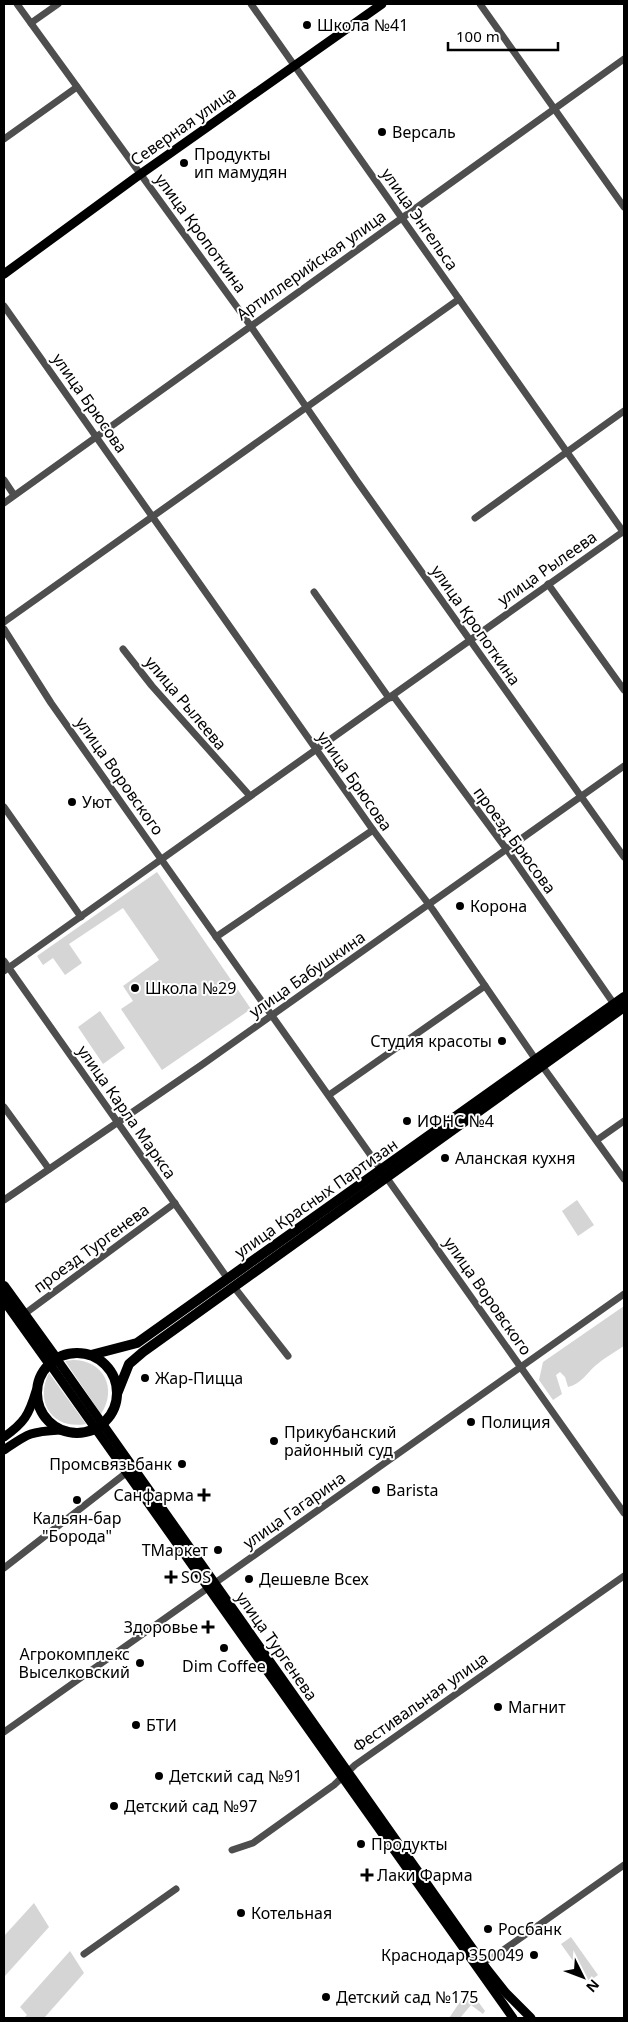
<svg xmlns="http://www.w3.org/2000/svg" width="628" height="2022" viewBox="0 0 628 2022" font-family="'Noto Sans',sans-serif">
  <rect width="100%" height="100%" fill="#fff"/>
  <!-- green -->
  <g fill="#d5d5d5">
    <path d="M157,872L251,1009L162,1070L121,1009L133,1001L123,986L159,960L123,908L69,944L82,963L65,975L53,958L43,965L37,956Z"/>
    <path d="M100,1011L125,1048L103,1064L78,1027Z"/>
    <path d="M577,1200L594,1225L578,1236L562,1211Z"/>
    <path d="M624,1306V1346C615,1352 604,1358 595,1366C587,1373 580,1385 568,1387L565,1377L560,1372L556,1375L562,1394L553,1400L539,1380L543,1362Z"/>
    <path d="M73,1360C103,1360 118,1388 101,1414L65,1361Z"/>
    <path d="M49,1373L86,1424C53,1430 34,1403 49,1373Z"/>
    <path d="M34,1903L49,1927L4,1977V1936Z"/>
    <path d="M571,1937L598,1975L588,1982L561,1944Z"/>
    <path d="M70,1951L84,1973L44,2018H24L27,2015L20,2007Z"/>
    <path d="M471,1992L485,2011L483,2014L471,2005L460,2018H449L462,1999L465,2001Z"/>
  </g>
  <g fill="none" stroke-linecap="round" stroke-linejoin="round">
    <!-- minor -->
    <g stroke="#4e4e4e" stroke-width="7">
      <path d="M17,4L250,325L357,481L624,857"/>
      <path d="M251,4L624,533"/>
      <path d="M480,4L624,207"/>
      <path d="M31,23L58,4"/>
      <path d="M4,139L77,87"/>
      <path d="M4,306L373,830L433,910L536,1060"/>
      <path d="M4,480L14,495"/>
      <path d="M4,503L624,59"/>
      <path d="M475,518L624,411"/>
      <path d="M548,584L624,690"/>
      <path d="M314,592L389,698L394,697L510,854L614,1004"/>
      <path d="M4,622L459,299"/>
      <path d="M4,629L51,703L161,859L624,1513"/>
      <path d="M123,649L152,686L250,796"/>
      <path d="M4,807L81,917"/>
      <path d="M216,937L373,830"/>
      <path d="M4,961L228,1279"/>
      <path d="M4,971L624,531"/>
      <path d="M543,1067L624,1179"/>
      <path d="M329,1095L485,986"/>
      <path d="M4,1107L49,1169"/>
      <path d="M597,1140L624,1121"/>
      <path d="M4,1200L203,1064L624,766"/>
      <path d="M234,1287L288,1356"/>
      <path d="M23,1315L175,1203"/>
      <path d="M4,1568L126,1473"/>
      <path d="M4,1732L624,1294"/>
      <path d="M232,1850L253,1843L334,1785L355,1765L624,1576"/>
      <path d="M84,1954L176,1889"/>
      <path d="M478,1963L492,1958L624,1865"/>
    </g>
    <!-- major -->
    <g stroke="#000" stroke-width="9">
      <path d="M4,274L135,178L382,4"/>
      <path d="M56,1358L487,1969L506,1993L531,2018"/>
      <path d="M49,1363L513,2018"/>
      <path d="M4,1437C24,1423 29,1415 36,1391"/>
      <path d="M4,1450C29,1433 29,1432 60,1430"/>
    </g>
    <!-- highway -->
    <g stroke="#000" stroke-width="10">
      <path d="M4,1286L56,1358"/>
      <path d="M4,1300L49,1363"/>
      <circle cx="77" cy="1393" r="40"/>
      <path d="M91,1355L137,1343L624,997"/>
      <path d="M117,1394L129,1364L143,1352L624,1007"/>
    </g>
  </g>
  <!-- markers -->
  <g fill="#000" stroke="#fff" stroke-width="2">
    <circle cx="307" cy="25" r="5"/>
    <circle cx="382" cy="132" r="5"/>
    <circle cx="184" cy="163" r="5"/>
    <circle cx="72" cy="802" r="5"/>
    <circle cx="460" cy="906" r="5"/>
    <circle cx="135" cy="988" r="5"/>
    <circle cx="502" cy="1041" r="5"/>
    <circle cx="407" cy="1121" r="5"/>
    <circle cx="445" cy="1158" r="5"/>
    <circle cx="145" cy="1378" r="5"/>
    <circle cx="471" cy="1422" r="5"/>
    <circle cx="274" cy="1441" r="5"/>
    <circle cx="182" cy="1464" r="5"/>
    <circle cx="376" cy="1490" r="5"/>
    <path d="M201.5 1487.5h5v5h5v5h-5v5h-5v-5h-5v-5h5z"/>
    <circle cx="77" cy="1500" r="5"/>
    <circle cx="218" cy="1550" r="5"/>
    <path d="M168.5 1569.5h5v5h5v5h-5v5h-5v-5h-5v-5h5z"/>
    <circle cx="249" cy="1579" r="5"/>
    <path d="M205.5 1619.5h5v5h5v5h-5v5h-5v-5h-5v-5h5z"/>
    <circle cx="224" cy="1648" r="5"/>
    <circle cx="140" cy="1663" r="5"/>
    <circle cx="498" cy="1707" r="5"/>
    <circle cx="136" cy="1725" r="5"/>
    <circle cx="159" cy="1776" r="5"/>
    <circle cx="114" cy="1806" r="5"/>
    <circle cx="361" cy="1844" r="5"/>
    <path d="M364.5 1867.5h5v5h5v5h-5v5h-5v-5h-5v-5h5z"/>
    <circle cx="241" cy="1913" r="5"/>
    <circle cx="488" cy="1929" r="5"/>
    <circle cx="534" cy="1955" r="5"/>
    <circle cx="326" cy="1997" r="5"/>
  </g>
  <g text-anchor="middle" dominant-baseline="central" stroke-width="4" stroke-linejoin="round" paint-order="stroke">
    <!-- poi labels -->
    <g font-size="16" fill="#000" stroke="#fff" text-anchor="start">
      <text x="317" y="25">Школа №41</text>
      <text x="392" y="132">Версаль</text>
      <text x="194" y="154">Продукты<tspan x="194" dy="18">ип мамудян</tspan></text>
      <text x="82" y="802">Уют</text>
      <text x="470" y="906">Корона</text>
      <text x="145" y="988">Школа №29</text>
      <text x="492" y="1041" text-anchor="end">Студия красоты</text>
      <text x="417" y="1121">ИФНС №4</text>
      <text x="455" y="1158">Аланская кухня</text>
      <text x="155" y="1378">Жар-Пицца</text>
      <text x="481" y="1422">Полиция</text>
      <text x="284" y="1432">Прикубанский<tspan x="284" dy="18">районный суд</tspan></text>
      <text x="172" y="1464" text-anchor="end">Промсвязьбанк</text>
      <text x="386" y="1490">Barista</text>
      <text x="194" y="1495" text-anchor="end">Санфарма</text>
      <text x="77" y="1518" text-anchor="middle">Кальян-бар<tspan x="77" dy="18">"Борода"</tspan></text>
      <text x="208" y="1550" text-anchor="end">ТМаркет</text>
      <text x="181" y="1577">SOS</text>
      <text x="259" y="1579">Дешевле Всех</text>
      <text x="198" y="1627" text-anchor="end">Здоровье</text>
      <text x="130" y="1654" text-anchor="end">Агрокомплекс<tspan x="130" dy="18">Выселковский</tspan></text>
      <text x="224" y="1666" text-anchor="middle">Dim Coffee</text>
      <text x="508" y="1707">Магнит</text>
      <text x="146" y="1725">БТИ</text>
      <text x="169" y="1776">Детский сад №91</text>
      <text x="124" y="1806">Детский сад №97</text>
      <text x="371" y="1844">Продукты</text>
      <text x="377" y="1875">Лаки Фарма</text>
      <text x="251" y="1913">Котельная</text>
      <text x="498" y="1929">Росбанк</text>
      <text x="524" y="1955" text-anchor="end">Краснодар 350049</text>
      <text x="336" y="1997">Детский сад №175</text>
    </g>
    <!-- street labels -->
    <g font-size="16" fill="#000" stroke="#fff">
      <text transform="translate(183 126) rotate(-35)">Северная улица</text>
      <text transform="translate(420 219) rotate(55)">улица Энгельса</text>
      <text transform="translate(201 233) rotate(54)">улица Кропоткина</text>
      <text transform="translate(311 265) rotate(-35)">Артиллерийская улица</text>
      <text transform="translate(90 403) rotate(55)">улица Брюсова</text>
      <text transform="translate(547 568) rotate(-35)">улица Рылеева</text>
      <text transform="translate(476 625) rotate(55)">улица Кропоткина</text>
      <text transform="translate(186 703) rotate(50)">улица Рылеева</text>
      <text transform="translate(120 776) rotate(55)">улица Воровского</text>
      <text transform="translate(355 781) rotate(55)">улица Брюсова</text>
      <text transform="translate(515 840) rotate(54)">проезд Брюсова</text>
      <text transform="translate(307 974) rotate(-35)">улица Бабушкина</text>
      <text transform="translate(127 1112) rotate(55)">улица Карла Маркса</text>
      <text transform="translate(316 1198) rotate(-35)">улица Красных Партизан</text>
      <text transform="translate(91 1248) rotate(-36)">проезд Тургенева</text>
      <text transform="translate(488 1296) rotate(55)">улица Воровского</text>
      <text transform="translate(294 1510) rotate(-35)">улица Гагарина</text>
      <text transform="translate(277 1646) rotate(55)">улица Тургенева</text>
      <text transform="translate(420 1702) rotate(-35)">Фестивальная улица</text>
    </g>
  </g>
  <!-- border -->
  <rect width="628" height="2022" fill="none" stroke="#000000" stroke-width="10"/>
  <!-- north arrow -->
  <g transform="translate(583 1977) rotate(132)" stroke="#ffffff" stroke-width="4" paint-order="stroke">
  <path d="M0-4L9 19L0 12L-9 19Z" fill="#000000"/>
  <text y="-8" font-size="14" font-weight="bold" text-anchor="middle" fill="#000000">N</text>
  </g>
  <!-- scale -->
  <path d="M448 42v8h110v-8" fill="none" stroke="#000000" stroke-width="2.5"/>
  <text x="456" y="42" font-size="15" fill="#000000" stroke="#ffffff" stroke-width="4" paint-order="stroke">100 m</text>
</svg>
